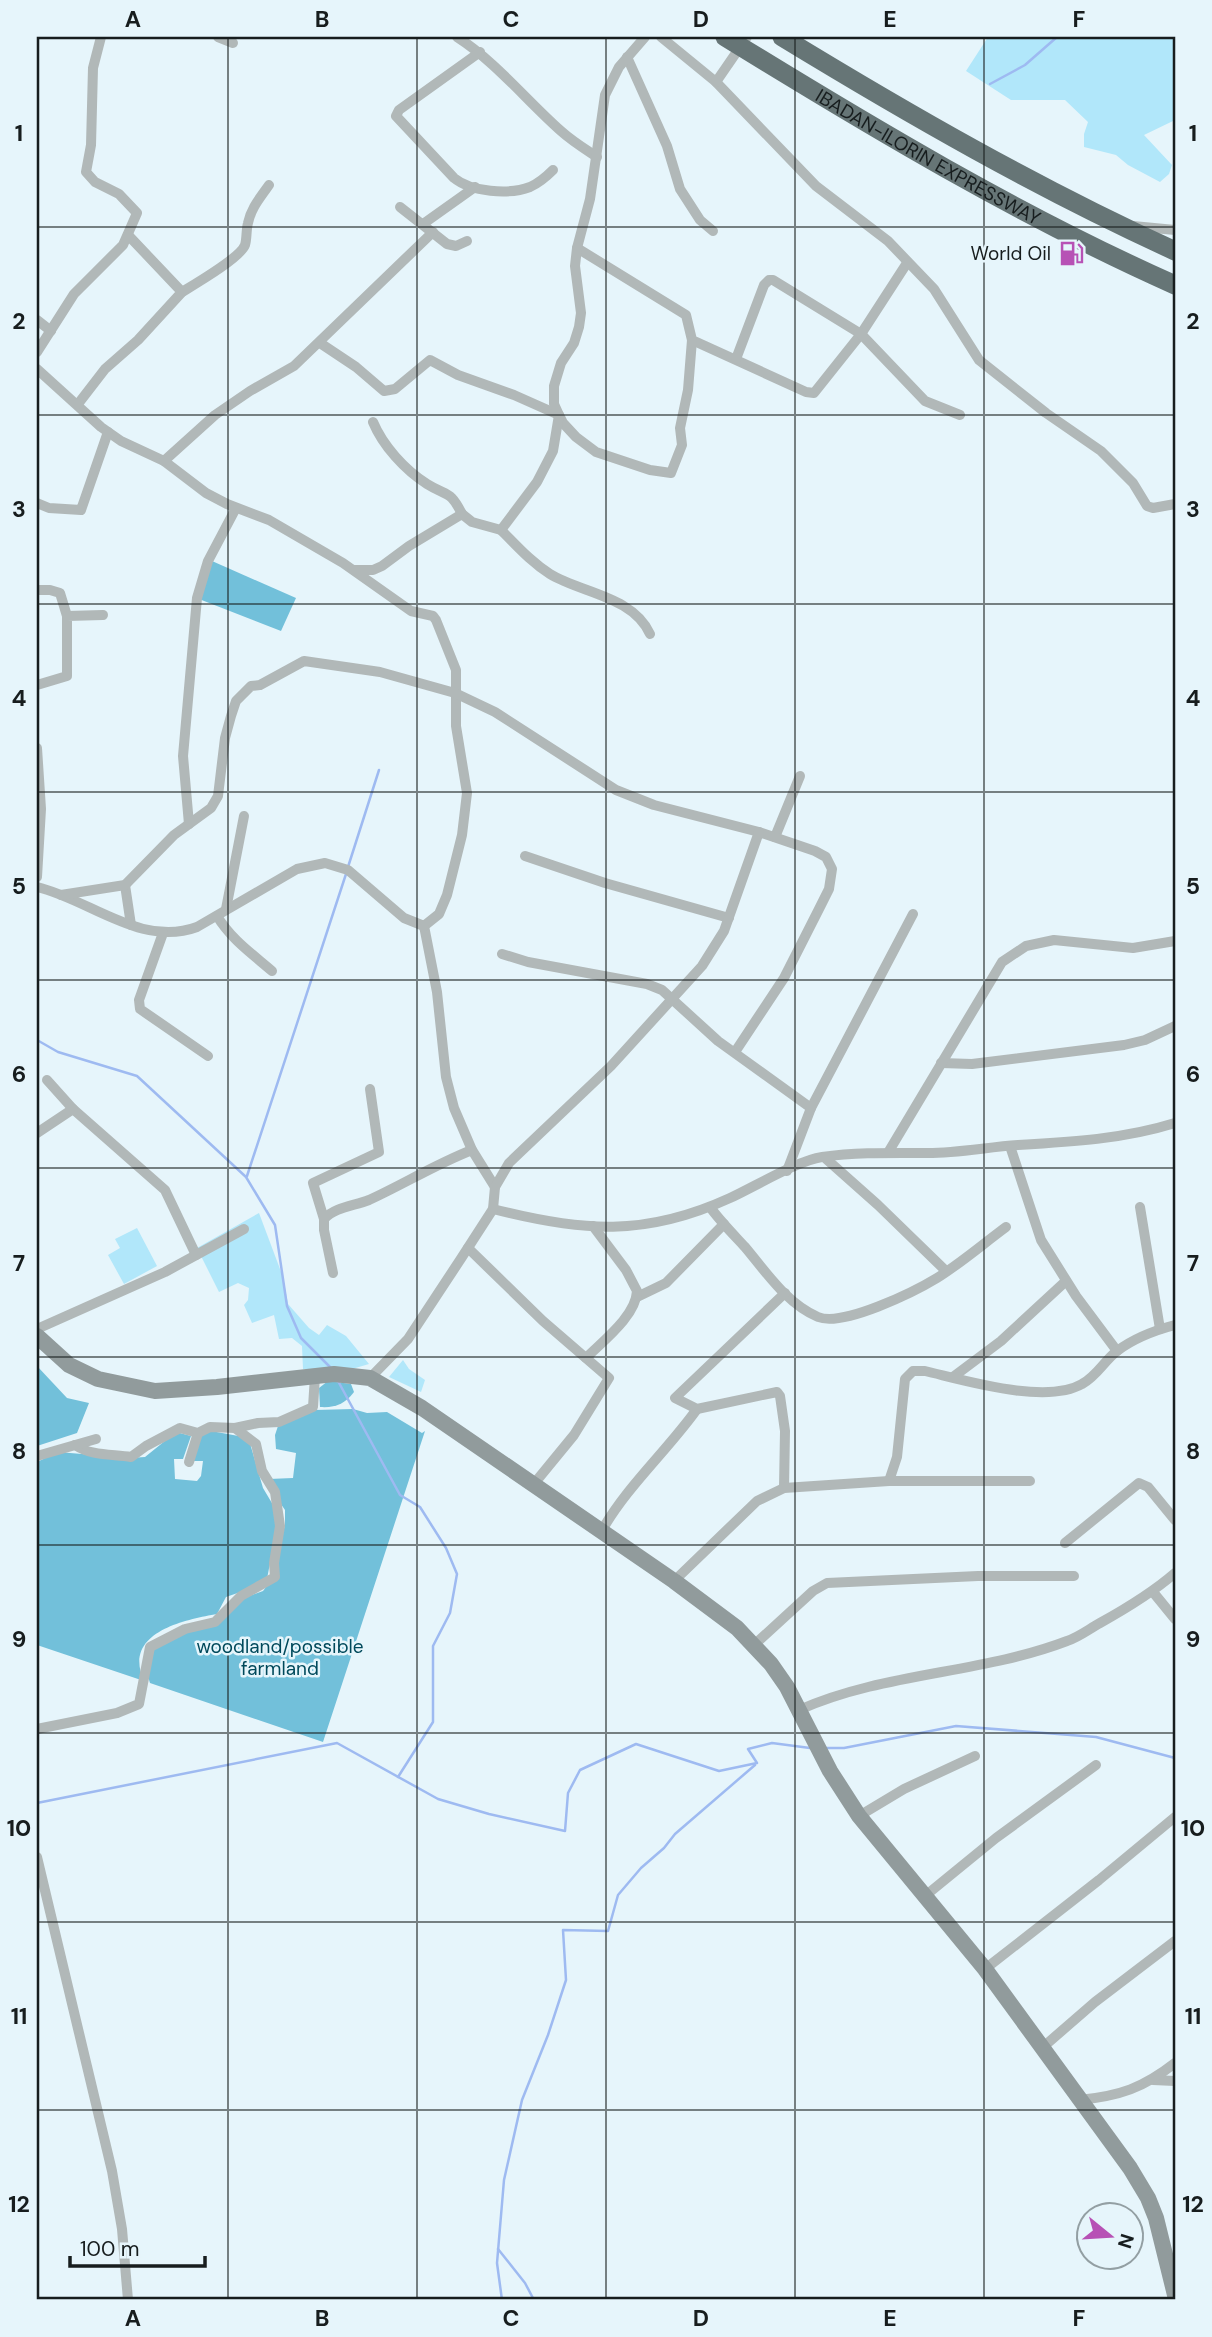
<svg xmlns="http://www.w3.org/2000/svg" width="1212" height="2337" viewBox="0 0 1212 2337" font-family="'DM Sans',sans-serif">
  <rect width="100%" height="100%" fill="#e6f5fb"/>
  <!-- green -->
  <g fill="#b1e7fa">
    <path d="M988,37H1175V123L1173,121L1144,135L1172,165L1169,174L1160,182L1128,165L1116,155L1084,147V134L1088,122L1065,100H1011L966,71Z"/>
    <path d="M259,1213L283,1277L288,1304L309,1328L319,1335L327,1325L346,1336L369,1364L352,1369H303L302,1346L292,1338L279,1339L274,1315L252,1323L244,1305L248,1300L249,1288L238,1283L219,1292L197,1248Z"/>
    <path d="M137,1228L157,1266L124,1284L108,1255L120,1248L115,1239Z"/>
    <path d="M403,1360L409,1369L425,1380L421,1392L389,1377Z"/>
  </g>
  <!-- forest -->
  <g fill="#72c0da">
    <path d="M212,561L296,598L281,631L199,599Z"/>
    <path d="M37,1366L67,1398L89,1403L77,1433L37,1446Z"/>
    <path d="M328,1381L351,1384L354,1392C345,1404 335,1408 320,1407L319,1388Z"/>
    <path d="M353,1409L367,1413L387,1412L422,1433L425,1431L323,1742L150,1683L145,1667L153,1643L224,1616L238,1600L263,1591L275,1575L278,1551L285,1525V1510L272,1491L269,1479L293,1478L296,1453L276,1449L275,1435L279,1423L315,1410Z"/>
    <path d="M211,1431L244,1437L249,1440L263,1488L279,1515L267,1579L255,1587L226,1597L217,1614C183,1620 122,1633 144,1681L37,1645V1462L58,1452L130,1458L145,1457L176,1432L191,1436L183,1459H174L175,1479L197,1481L201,1476L203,1461H192L198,1436Z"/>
  </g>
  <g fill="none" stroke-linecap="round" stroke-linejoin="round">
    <!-- stream -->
    <g stroke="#9ebaf1" stroke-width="2.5">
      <path d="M990,84L1025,65L1057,37"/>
      <path d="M348,867L379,770"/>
      <path d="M37,1040L58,1052L137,1076L246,1177L275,1225L287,1306L301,1338L332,1369"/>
      <path d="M247,1176L346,874"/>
      <path d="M338,1381L400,1495L420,1507L446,1548L457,1574L450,1613L433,1646V1722L398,1777"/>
      <path d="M824,1748H844L956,1726L1096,1737L1175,1758"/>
      <path d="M37,1803L337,1743L438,1799L489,1814L565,1831L568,1793L580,1770L636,1744L719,1771L757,1763L748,1749L772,1743L810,1748"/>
      <path d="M498,2249L525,2283L534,2300"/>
      <path d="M502,2300L497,2263L504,2180L522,2100L548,2035L566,1980L563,1930L608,1931L618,1895L641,1868L664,1848L675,1834L755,1765"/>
    </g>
    <!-- minor -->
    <g stroke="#b1b8b8" stroke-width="10">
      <path d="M218,37L233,43"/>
      <path d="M457,37C496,62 526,100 561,131C572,141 585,149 597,157"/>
      <path d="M661,37L716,82L816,186L888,241L934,289L979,360L1046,413L1101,451L1133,483L1147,506L1153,508L1175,504"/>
      <path d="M480,52L399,110L396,116L454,178C471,192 509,195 530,187C539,183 546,177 553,170"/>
      <path d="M627,57L667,146L680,189L700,220L713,231"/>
      <path d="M716,82L747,37"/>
      <path d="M400,207L447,244L456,246L467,241"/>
      <path d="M423,224L475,187"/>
      <path d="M1133,226L1175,230"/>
      <path d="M577,248L686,315L692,340L806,392L814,393L861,334L907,263"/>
      <path d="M182,292C195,284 240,258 245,245C247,239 246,230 248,223C251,208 260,198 269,185"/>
      <path d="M37,320L51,331"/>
      <path d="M320,343L356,367L384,391L395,389L430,360L458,375L514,395L559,415L563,423L576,437L596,452L650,470L671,473L682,445L680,428L688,390L692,340"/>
      <path d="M37,352L74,294L123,245L137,213L119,194L95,182L86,172L91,145L93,68L101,37"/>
      <path d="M736,359L764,285L769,280H773L861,334L925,401L960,415"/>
      <path d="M37,369L101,427L121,441L164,461L206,493L227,504L269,520L343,563L411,611L433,616L436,620L456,670V726L467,793L462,835L447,895L439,914L424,926L437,992L446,1077L454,1108L472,1150L495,1187"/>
      <path d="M78,404L105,369L138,340L182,292L128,235"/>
      <path d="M373,422C383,446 405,470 427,484C448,497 450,490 462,514"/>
      <path d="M164,461L215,415L250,391L294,366L433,232"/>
      <path d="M37,503L49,508L81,510L108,432"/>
      <path d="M501,530C517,546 531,562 550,574C581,593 633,596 650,634"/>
      <path d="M354,570H373L382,566L409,546L462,514L472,522L501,530L537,482L553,451L559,415L554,404V386L561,363L574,343L579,327L581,313L575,266L577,248L590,199L605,95L619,67L645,37"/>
      <path d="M37,590H50L60,593L67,616"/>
      <path d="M37,685L67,676V616L103,615"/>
      <path d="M37,748L41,809L37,877"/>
      <path d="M189,824L183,756L197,598L208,561L236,508"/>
      <path d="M775,837L800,776"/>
      <path d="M525,856L605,883L729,918"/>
      <path d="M125,885L131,925"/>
      <path d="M37,887C89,899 141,948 197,927L297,869L325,863L348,870L404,918L424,926"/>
      <path d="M61,895L125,885L174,835L211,808L218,796L225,738L231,716L236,701L251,686L260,685L304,661L380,672L455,693L495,712L616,790L654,805L759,832L815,851L826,857L832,869L829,889L820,907L784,978L735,1052"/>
      <path d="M226,909L244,816"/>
      <path d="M217,916C231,939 251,953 272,971"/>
      <path d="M163,933L139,1000L140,1009L208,1056"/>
      <path d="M502,954L528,962L647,984L662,990L718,1041L811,1108"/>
      <path d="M941,1063L972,1064L1124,1045L1145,1040L1175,1026"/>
      <path d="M47,1080L73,1109L165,1190L196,1255"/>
      <path d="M37,1133L73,1109"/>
      <path d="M1010,1146L1041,1240L1076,1296L1117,1351"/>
      <path d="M889,1151L1002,962L1026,946L1054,940L1133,948L1175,941"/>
      <path d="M824,1157L878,1205L946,1271"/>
      <path d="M787,1171L811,1108L913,914"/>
      <path d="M710,1207C720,1221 733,1234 745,1247C766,1272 787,1304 818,1317C843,1327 914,1292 937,1278C961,1263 983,1244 1006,1227"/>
      <path d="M1140,1207L1160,1329"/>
      <path d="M493,1209C582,1232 645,1237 730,1198C754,1187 799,1160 822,1157C858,1152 893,1153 928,1153C958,1153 988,1147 1018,1145C1071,1142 1124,1139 1175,1123"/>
      <path d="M324,1219L313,1183L379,1152L370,1089"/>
      <path d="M468,1248L543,1321L609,1378L574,1435L533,1485"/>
      <path d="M333,1273L324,1230V1219C335,1207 354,1206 369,1200C404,1184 436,1164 472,1150"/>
      <path d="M637,1297L666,1283L724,1224"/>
      <path d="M37,1329L165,1272L244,1229"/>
      <path d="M586,1358C603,1341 636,1316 637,1291L626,1270L593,1226"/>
      <path d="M953,1377L1001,1341L1066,1281"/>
      <path d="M370,1378L408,1339L462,1257L493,1209L495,1187L509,1163L611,1066L702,966L724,931L759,832"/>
      <path d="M75,1445C91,1456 112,1454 131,1457L146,1446L180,1428L198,1433L210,1427L235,1428L258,1423L279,1422L313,1407L315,1376"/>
      <path d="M37,1456L96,1439"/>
      <path d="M189,1462L198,1433"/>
      <path d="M889,1481L897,1457L905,1379L913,1371H925C964,1380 1046,1405 1082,1384C1097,1376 1104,1361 1117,1351C1133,1339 1156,1330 1175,1325"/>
      <path d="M784,1488L785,1431L780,1396L777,1392L697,1409L675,1398L785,1293"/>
      <path d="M601,1532C627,1486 667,1451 697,1409"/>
      <path d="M1065,1543L1139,1483L1148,1487L1175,1520"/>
      <path d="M674,1581L757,1501L784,1488L889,1481H1030"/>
      <path d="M1153,1592L1175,1619"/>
      <path d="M754,1645L813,1591L827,1583L978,1576H1074"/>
      <path d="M799,1710C884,1672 981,1674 1067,1641C1079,1637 1089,1629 1100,1623C1127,1608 1152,1593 1175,1573"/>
      <path d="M37,1729L117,1713L139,1704L150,1647L185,1629L215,1622L241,1596L275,1577L274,1563L280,1526L275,1492L262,1471L256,1444L235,1428"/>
      <path d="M859,1816L904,1789L975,1756"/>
      <path d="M37,1857L112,2171L122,2229L128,2300"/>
      <path d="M925,1896L996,1838L1096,1765"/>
      <path d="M985,1969L1099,1880L1175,1817"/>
      <path d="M1042,2048L1095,2002L1175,1941"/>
      <path d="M1153,2080L1175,2081"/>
      <path d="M1079,2100C1120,2096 1143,2088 1175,2063"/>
    </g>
    <!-- secondary -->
    <path stroke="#919b9c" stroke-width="16" d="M37,1336L69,1365L98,1379L155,1391L217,1387L334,1374L370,1378L422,1408L674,1581L737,1628L771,1664L787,1687L830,1771L859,1816L985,1969L1130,2168L1148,2198L1156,2218L1175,2295"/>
    <!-- motorway -->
    <g stroke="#667576" stroke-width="19">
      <path id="s1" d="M725,37C871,127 1018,215 1175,285"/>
      <path d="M782,37C910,115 1039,189 1175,251"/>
    </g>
  </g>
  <!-- grid -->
  <path fill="none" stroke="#171d1e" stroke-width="2" stroke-opacity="0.55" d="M228,37V2300M417,37V2300M606,37V2300M795,37V2300M984,37V2300M37,227H1175M37,415H1175M37,604H1175M37,792H1175M37,980H1175M37,1168H1175M37,1357H1175M37,1545H1175M37,1733H1175M37,1922H1175M37,2110H1175"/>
  <!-- icons -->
  <defs>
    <symbol id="fuel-bare" viewBox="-9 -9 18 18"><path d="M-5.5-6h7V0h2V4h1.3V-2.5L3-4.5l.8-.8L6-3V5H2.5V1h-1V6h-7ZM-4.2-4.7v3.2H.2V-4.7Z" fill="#b751b5" stroke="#e6f5fb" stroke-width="2.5" paint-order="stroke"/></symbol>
  </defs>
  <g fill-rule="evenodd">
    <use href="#fuel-bare" x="1054" y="236" width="35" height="35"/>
  </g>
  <g text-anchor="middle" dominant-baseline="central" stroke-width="5" stroke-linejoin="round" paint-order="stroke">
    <!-- street labels -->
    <g font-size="19" fill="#171d1e" stroke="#e6f5fb">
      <text stroke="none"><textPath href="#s1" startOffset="236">IBADAN-ILORIN EXPRESSWAY</textPath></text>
    </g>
    <!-- poi labels -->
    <g font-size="19" fill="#171d1e" stroke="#e6f5fb" text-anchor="end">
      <text x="1051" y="253">World Oil</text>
    </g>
    <!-- park labels -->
    <g font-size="19" fill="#00495b" stroke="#e6f5fb">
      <text x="280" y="1646">woodland/possible<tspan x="280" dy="22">farmland</tspan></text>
    </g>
  </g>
  <!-- border -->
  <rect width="1212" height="2337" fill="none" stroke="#e6f5fb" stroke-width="77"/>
  <!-- north arrow -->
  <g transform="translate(1110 2236) rotate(108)"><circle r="33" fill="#e6f5fb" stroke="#939fa3" stroke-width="2"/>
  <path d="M0-5L12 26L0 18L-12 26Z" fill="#b751b5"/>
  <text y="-10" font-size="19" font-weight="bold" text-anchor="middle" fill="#171d1e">N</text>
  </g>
  <!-- scale -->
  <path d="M70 2256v10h135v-10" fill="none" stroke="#171d1e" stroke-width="3.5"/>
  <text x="80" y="2256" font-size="21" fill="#171d1e" stroke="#e6f5fb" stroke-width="5" paint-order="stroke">100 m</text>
  <rect x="38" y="38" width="1136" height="2260" fill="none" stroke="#171d1e" stroke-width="2.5"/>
  <g font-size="23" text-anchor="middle" font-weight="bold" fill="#171d1e">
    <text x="133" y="27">A</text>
    <text x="322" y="27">B</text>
    <text x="511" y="27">C</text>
    <text x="701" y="27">D</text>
    <text x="890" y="27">E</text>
    <text x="1079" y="27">F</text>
    <text x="19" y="141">1</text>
    <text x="1193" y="141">1</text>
    <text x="19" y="329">2</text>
    <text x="1193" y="329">2</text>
    <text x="19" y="517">3</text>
    <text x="1193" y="517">3</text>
    <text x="19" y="706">4</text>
    <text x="1193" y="706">4</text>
    <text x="19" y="894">5</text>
    <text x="1193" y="894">5</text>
    <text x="19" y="1082">6</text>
    <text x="1193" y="1082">6</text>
    <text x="19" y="1271">7</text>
    <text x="1193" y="1271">7</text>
    <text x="19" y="1459">8</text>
    <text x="1193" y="1459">8</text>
    <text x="19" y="1647">9</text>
    <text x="1193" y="1647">9</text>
    <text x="19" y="1836">10</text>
    <text x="1193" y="1836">10</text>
    <text x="19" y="2024">11</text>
    <text x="1193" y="2024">11</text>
    <text x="19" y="2212">12</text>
    <text x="1193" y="2212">12</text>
    <text x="133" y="2326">A</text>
    <text x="322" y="2326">B</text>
    <text x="511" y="2326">C</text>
    <text x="701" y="2326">D</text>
    <text x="890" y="2326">E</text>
    <text x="1079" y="2326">F</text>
  </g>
</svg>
